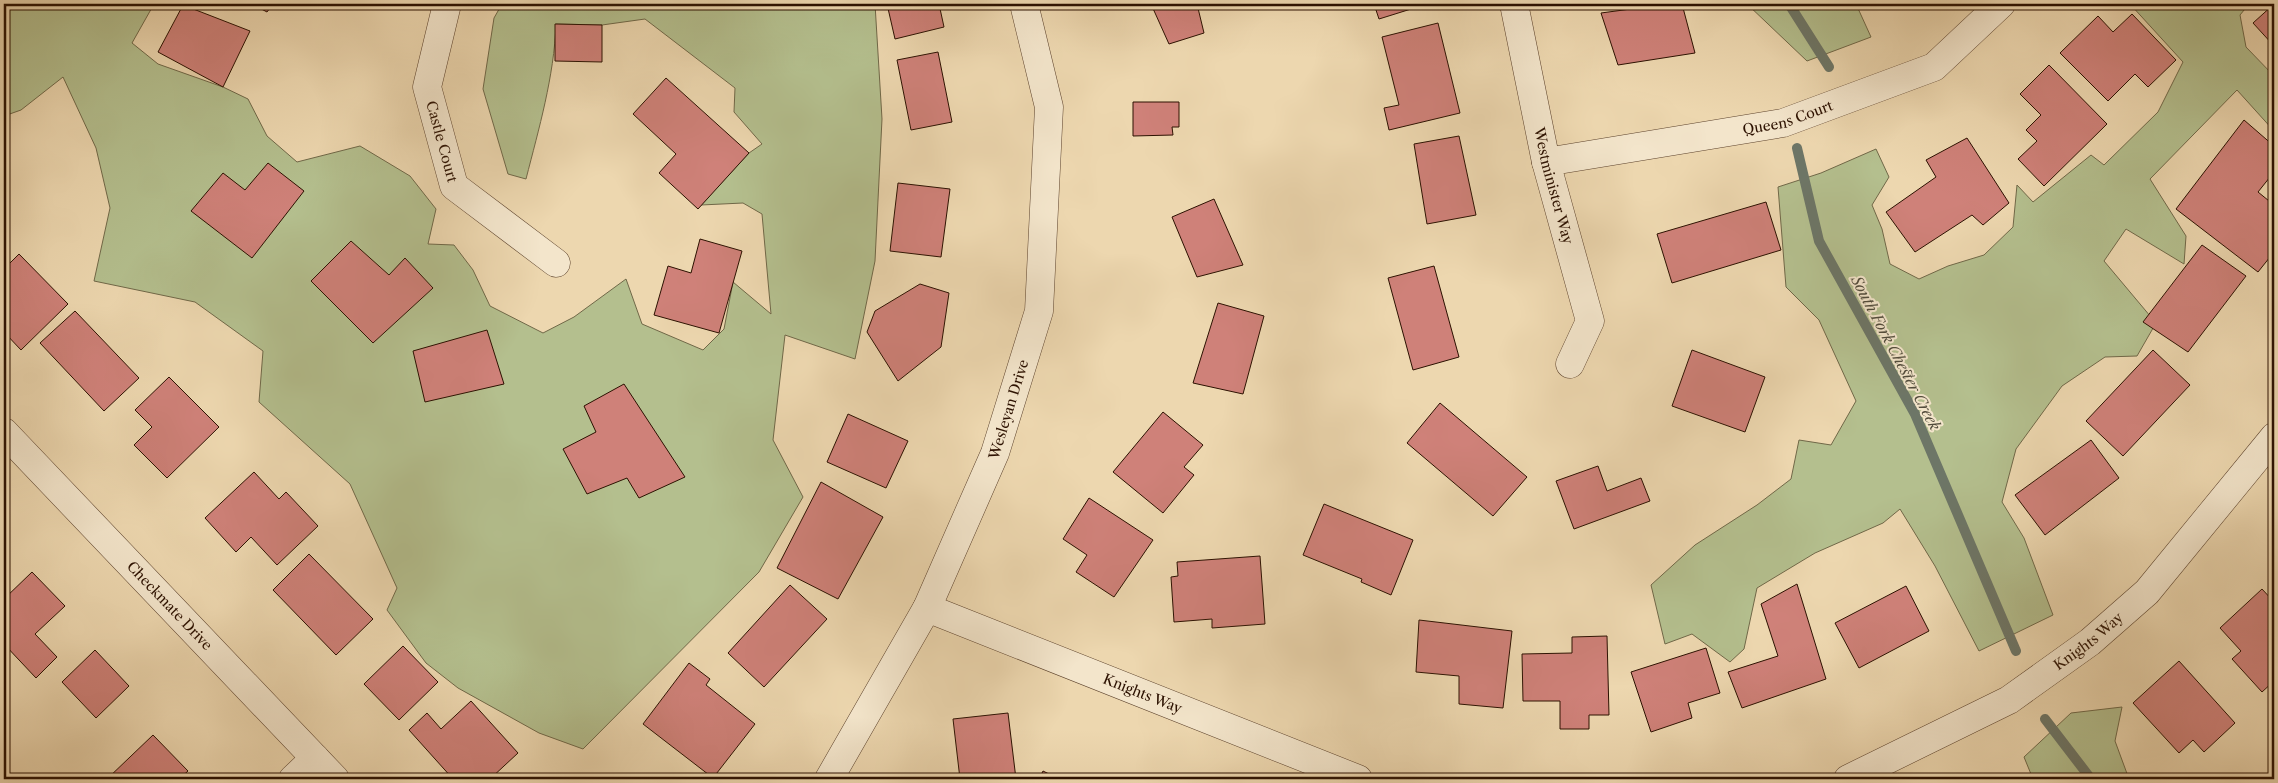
<svg xmlns="http://www.w3.org/2000/svg" width="2278" height="783" viewBox="0 0 2278 783" font-family="'Libre Caslon Text',serif">
  <rect width="100%" height="100%" fill="#edd7af"/>
  <filter id="stains"><feTurbulence type="fractalNoise" baseFrequency=".004" numOctaves="4"/><feColorMatrix values="0 0 0 0 .2 0 0 0 0 .09 0 0 0 0 .02 0 0 0 .5 -.17"/></filter>
  <radialGradient id="worn" r=".72"><stop offset=".6" stop-color="#630" stop-opacity="0"/><stop offset="1" stop-color="#630" stop-opacity=".3"/></radialGradient>
  <!-- green -->
  <g fill="#b4bf8e" stroke="#706848">
    <path d="M4,4H154L132,43L158,64L223,87L248,99L267,136L297,162L360,146L410,176L436,209L428,244L454,245L473,270L490,306L543,333L574,317L626,279L642,324L703,350L724,329L733,282L771,314L762,214L743,203L701,205L749,153L762,144L734,112L735,88L645,19L602,25L556,24C554,77 539,128 526,179L508,174L483,89L494,18L502,4H875L882,119L875,261L855,359L785,335L773,440L803,497L759,572L583,749L539,733L458,688L426,663L387,610L397,588L350,484L259,402L263,351L195,302L94,281L110,208L96,148L63,77L21,110L4,116Z"/>
    <path d="M1747,4H1856L1871,37L1807,61Z"/>
    <path d="M2130,4H2249L2240,15L2246,47L2274,76V131L2237,90L2150,179L2186,236L2184,264L2126,229L2104,261L2156,323L2137,356L2105,357L2062,386L2016,449L2002,502L2024,538L2053,615L1979,651L1935,566L1900,509L1883,523L1815,553L1757,588L1744,649L1730,662L1692,634L1665,644L1651,585L1695,545L1757,505L1791,479L1799,440L1831,445L1856,401L1819,320L1786,287L1778,187L1821,173L1876,149L1889,177L1872,205L1882,229L1890,264L1919,279L1948,266L1984,255L2013,227L2017,185L2033,202L2091,155L2104,165L2158,112L2183,62Z"/>
    <path d="M2122,707L2115,741L2129,779H2033L2024,757L2071,713Z"/>
  </g>
  <g fill="none" stroke-linecap="round" stroke-linejoin="round">
    <!-- stream -->
    <g stroke="#6d7667" stroke-width="10">
      <path d="M1789,4L1829,67"/>
      <path d="M1797,148L1819,241L1915,414L2016,651"/>
      <path d="M2045,719L2091,779"/>
    </g>
  </g>
  <!-- building -->
  <g fill="#cf8179" stroke="#2c1101">
    <path d="M252,4H273L267,12Z"/>
    <path d="M887,4H939L944,27L895,39Z"/>
    <path d="M1151,4H1197L1204,33L1169,44Z"/>
    <path d="M1374,4H1427L1379,19Z"/>
    <path d="M1668,4H1682L1695,53L1618,65L1601,13Z"/>
    <path d="M2274,4V46L2253,23Z"/>
    <path d="M183,5L250,31L223,87L158,52Z"/>
    <path d="M2132,14L2176,60L2148,87L2135,74L2108,101L2060,53L2098,16L2113,32Z"/>
    <path d="M1438,23L1460,113L1389,130L1384,108L1399,105L1382,37Z"/>
    <path d="M555,24L602,25V62L555,61Z"/>
    <path d="M938,52L952,122L911,130L897,60Z"/>
    <path d="M2049,65L2107,124L2044,186L2018,159L2037,141L2026,130L2041,115L2020,94Z"/>
    <path d="M666,78L749,153L698,209L659,173L676,154L633,114Z"/>
    <path d="M1133,102H1179V127H1172L1173,135L1133,136Z"/>
    <path d="M2244,120L2274,146V172L2258,192L2274,205V252L2258,272L2176,209Z"/>
    <path d="M1459,136L1476,215L1427,224L1414,144Z"/>
    <path d="M1967,138L2009,203L1983,225L1972,215L1915,252L1886,212L1936,177L1926,160Z"/>
    <path d="M268,163L304,191L252,258L191,211L223,173L245,190Z"/>
    <path d="M898,183L950,189L941,257L890,251Z"/>
    <path d="M1214,199L1243,265L1197,277L1172,217Z"/>
    <path d="M1766,202L1781,250L1672,283L1657,234Z"/>
    <path d="M700,239L742,251L719,333L654,315L668,266L691,273Z"/>
    <path d="M351,241L389,275L405,258L433,288L373,343L311,281Z"/>
    <path d="M2202,245L2246,276L2188,352L2143,322Z"/>
    <path d="M19,254L68,304L21,350L4,332V269Z"/>
    <path d="M1434,266L1459,357L1413,370L1388,278Z"/>
    <path d="M920,284L949,293L941,347L898,381L867,332L875,311Z"/>
    <path d="M1218,303L1264,316L1243,394L1193,383Z"/>
    <path d="M75,311L139,378L104,411L40,343Z"/>
    <path d="M487,330L504,384L425,402L413,351Z"/>
    <path d="M1692,350L1765,377L1745,432L1672,406Z"/>
    <path d="M2153,350L2190,385L2123,456L2086,421Z"/>
    <path d="M169,377L219,427L167,478L134,445L152,427L135,410Z"/>
    <path d="M624,384L685,477L639,498L627,478L587,494L563,449L596,432L584,406Z"/>
    <path d="M1440,403L1527,477L1493,516L1407,443Z"/>
    <path d="M1163,412L1203,445L1184,467L1194,475L1163,513L1113,472Z"/>
    <path d="M848,414L908,441L886,488L827,462Z"/>
    <path d="M2091,440L2119,478L2045,535L2015,495Z"/>
    <path d="M1598,466L1607,491L1641,478L1650,501L1574,529L1556,481Z"/>
    <path d="M254,472L279,499L286,492L318,526L277,565L251,537L236,552L205,518Z"/>
    <path d="M821,482L883,517L838,599L777,568Z"/>
    <path d="M1089,498L1153,540L1114,597L1076,572L1087,555L1063,539Z"/>
    <path d="M1324,504L1413,540L1391,595L1361,582L1362,579L1303,555Z"/>
    <path d="M309,554L373,619L336,655L273,590Z"/>
    <path d="M1260,556L1265,624L1212,628V619L1174,622L1171,577L1178,576L1177,562Z"/>
    <path d="M32,572L65,606L35,634L57,657L36,678L4,644V599Z"/>
    <path d="M1797,584L1826,679L1742,708L1728,672L1778,656L1761,604Z"/>
    <path d="M790,585L827,619L764,687L728,653Z"/>
    <path d="M1906,586L1929,631L1859,668L1835,623Z"/>
    <path d="M2262,589L2274,602V681L2262,692L2232,659L2241,651L2220,628Z"/>
    <path d="M1419,620L1512,631L1503,708L1459,704V676L1416,672Z"/>
    <path d="M1607,636L1609,715H1589V729H1560V701H1523L1522,654L1572,653V637Z"/>
    <path d="M403,646L438,682L399,720L364,684Z"/>
    <path d="M1706,648L1720,693L1688,703L1692,718L1651,732L1631,672Z"/>
    <path d="M95,650L129,686L96,718L62,682Z"/>
    <path d="M2179,661L2235,723L2204,752L2193,740L2179,753L2133,703Z"/>
    <path d="M689,663L710,679L706,685L755,724L713,778L643,724Z"/>
    <path d="M471,701L518,753L490,779H453L409,730L427,713L441,729Z"/>
    <path d="M1008,713L1016,779H960L953,719Z"/>
    <path d="M153,735L188,771L179,779H107Z"/>
    <path d="M1043,771L1059,779H1039Z"/>
  </g>
  <g fill="none" stroke-linecap="round" stroke-linejoin="round">
    <defs>
      <g id="minor">
        <path id="s1" d="M447,4L427,87L454,186L556,263"/>
        <path id="s2" d="M1514,4L1546,162L1590,321L1570,364"/>
        <path id="s3" d="M1546,162L1783,123L1934,67L2001,4"/>
        <path id="s4" d="M4,432L335,779"/>
        <path id="s5" d="M927,608L1358,779"/>
        <path d="M293,779L315,758"/>
        <path id="s6" d="M829,779L927,608L995,453L1039,311L1049,107L1024,4"/>
        <path id="s7" d="M1848,779L2009,700L2090,642L2147,592L2274,437"/>
      </g>
    </defs>
    <!-- minor casing -->
    <use href="#minor" stroke="#5c422c" stroke-width="29"/>
    <!-- minor -->
    <use href="#minor" stroke="#f3e5cb" stroke-width="28"/>
  </g>
  <g text-anchor="middle" dominant-baseline="central" stroke-width="4" stroke-linejoin="round" paint-order="stroke">
    <!-- street labels -->
    <g font-size="14" fill="#2c1101" stroke="#f3e5cb">
      <text stroke="none"><textPath href="#s3" startOffset="246">Queens Court</textPath></text>
      <text stroke="none"><textPath href="#s1" startOffset="142">Castle Court</textPath></text>
      <text stroke="none"><textPath href="#s2" startOffset="186">Westminister Way</textPath></text>
      <text stroke="none"><textPath href="#s6" startOffset="412">Wesleyan Drive</textPath></text>
      <text stroke="none"><textPath href="#s4" startOffset="240">Checkmate Drive</textPath></text>
      <text stroke="none"><textPath href="#s7" startOffset="278">Knights Way</textPath></text>
      <text stroke="none"><textPath href="#s5" startOffset="232">Knights Way</textPath></text>
    </g>
    <!-- water labels -->
    <g font-size="15" font-style="italic" fill="#524c3c" stroke="#f3e5cb">
      <text transform="translate(1896 353) rotate(62)">South Fork Chester Creek</text>
    </g>
  </g>
  <!-- margin -->
  <rect width="2278" height="783" fill="none" stroke="#edd7af" stroke-width="20"/>
  <rect x="5" y="5" width="2268" height="773" fill="none" stroke="#2c1101" stroke-width="2.5"/>
  <rect x="10" y="10" width="2258" height="763" fill="none" stroke="#2c1101"/>
  <rect width="100%" height="100%" filter="url(#stains)"/>
  <rect width="100%" height="100%" fill="url(#worn)"/>
</svg>
